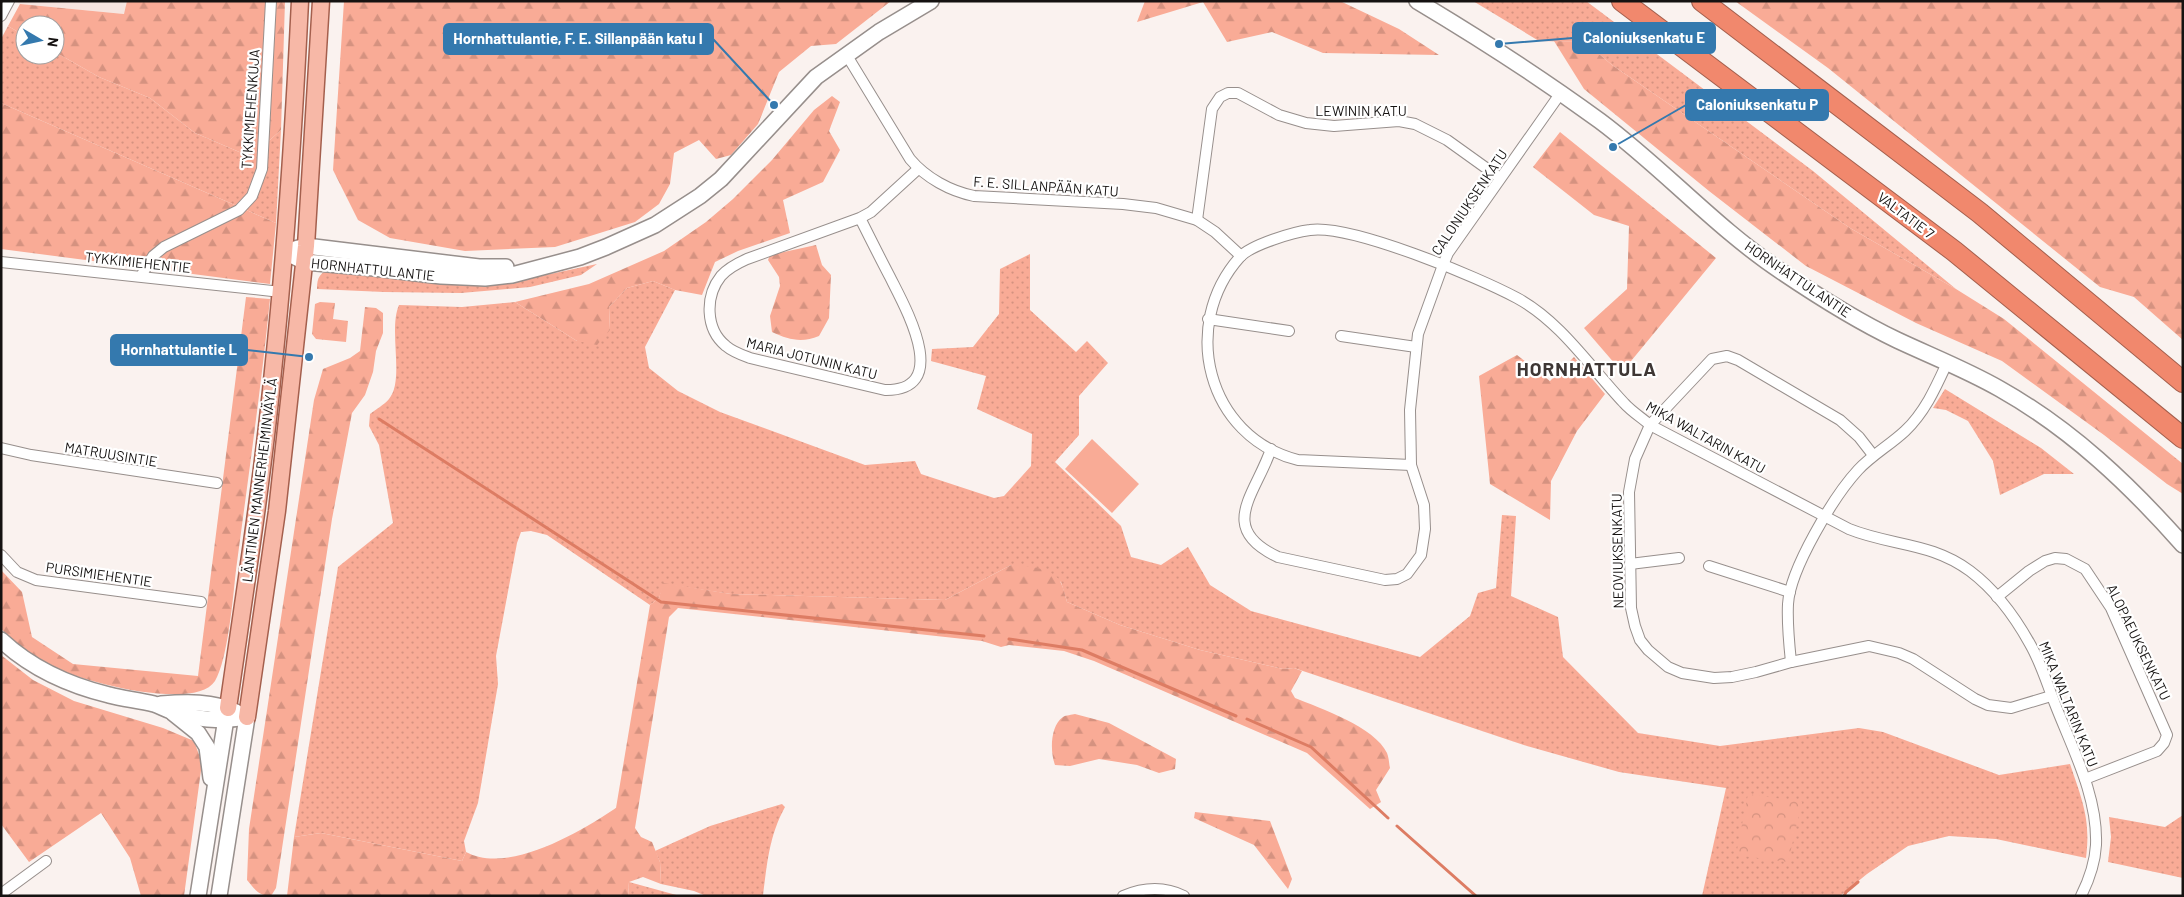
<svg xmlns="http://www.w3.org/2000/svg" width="2184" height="897" viewBox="0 0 2184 897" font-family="Barlow,sans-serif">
  <defs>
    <pattern id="grass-dots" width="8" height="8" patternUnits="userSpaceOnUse" patternTransform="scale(1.25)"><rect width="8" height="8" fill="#f9ab96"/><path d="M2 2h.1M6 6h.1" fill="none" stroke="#d59280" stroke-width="1.8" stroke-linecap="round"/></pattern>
    <pattern id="forest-firs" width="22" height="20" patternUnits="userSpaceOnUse" patternTransform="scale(1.25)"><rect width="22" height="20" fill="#f9ab96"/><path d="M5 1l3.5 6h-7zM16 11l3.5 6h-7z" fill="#d59280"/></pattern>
    <pattern id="park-crowns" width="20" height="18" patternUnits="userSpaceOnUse" patternTransform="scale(1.25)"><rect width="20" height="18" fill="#f9ab96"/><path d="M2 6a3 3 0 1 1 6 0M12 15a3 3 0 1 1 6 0" fill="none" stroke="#d59280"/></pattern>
  </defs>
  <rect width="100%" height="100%" fill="#faf2ef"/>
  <!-- built -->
  <path fill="#f6e5e0" d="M16,1H127L125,14L20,4Z"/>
  <!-- grass -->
  <g fill="url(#grass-dots)">
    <path d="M1473,1H1586L1813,171L1956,289L1850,228L1612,65L1585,42L1539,41Z"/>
    <path d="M8,26L25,36V55H55V52L99,77L150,98L195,133L251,157L281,130L276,223L1,103V39Z"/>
    <path d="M1030,254V310L1076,352L1087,341L1108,363L1079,396V435L1055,462L1121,526L1131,557L1161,565L1188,547L1210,585L1251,611L1420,657L1470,616L1478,593L1496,588L1502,515L1516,516L1511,596L1558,617L1563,657L1638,733L1720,746L1859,728L1883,732L1999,775L2070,764C2082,800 2091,819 2086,858L1996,839L1949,836L1908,846L1867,874L1840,896H1702L1726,788L1619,772L1527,746L1294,668L1283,669L1200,650L1120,625L1067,602L1061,582L1011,565L945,600L731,594L664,584L659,598L650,605L547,535L531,531L521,532L517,543L496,656L498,684L478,803L464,841L466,852L462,861L321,833L294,837L338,567L393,523L379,445L369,426L370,414C376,409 384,405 389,399C405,380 388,330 399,305L462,307L515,302L577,341L610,330L609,307L627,288L653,281L675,290L645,347L649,368L678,391L720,412L865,465L915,461L921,474L994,498L1004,496L1031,466L1032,434L977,409L986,376L931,361L932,349L973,347L999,314L1000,269Z"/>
    <path d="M597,264L581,275L530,287L461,293L384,292L317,289C317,277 320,272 332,269L489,283L527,279Z"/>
    <path d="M1945,389L2041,448L2074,474H2044L2000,495L1993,461L1968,421L1946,410L1933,408Z"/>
    <path d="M782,804L785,807C769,836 767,864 763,896H706L694,891L661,884L660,862L655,851L710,826Z"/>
    <path d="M2183,815V878L2108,862L2111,837L2109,817L2165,827Z"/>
    <path d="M629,882L680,896H628Z"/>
  </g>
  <!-- forest -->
  <g fill="url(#forest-firs)">
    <path d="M127,1H285L281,130L251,157L195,133L150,98L99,77L55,52V25H25V36L8,26L20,4L124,14Z"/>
    <path d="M344,1H891L836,44L811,46L779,72L758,124L731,155L716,159L699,140L674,153L670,184L659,204L635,222L555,247L465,251L390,238L358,220L333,170Z"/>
    <path d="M1145,1H1340L1399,29L1439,55L1323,53L1272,32L1227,42L1203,2L1137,22Z"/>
    <path d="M1735,1H2183V340L2134,297L2100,287L1828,68Z"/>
    <path d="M1554,41L1585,42L1612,65L1850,228L1956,289L2004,319L2183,464V494L2167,484L2104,435L2002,361L1916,323L1806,266L1709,191L1584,89Z"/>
    <path d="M832,96L840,102L829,131L840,150L823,182L783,200L790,233L738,251L715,262L702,295L675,290L653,281L627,288L609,307L610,330L597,345L577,341L515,302L589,284L664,251L706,222L733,199L772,160L814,110Z"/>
    <path d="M1,103L276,223L270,284L1,249Z"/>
    <path d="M1560,132L1716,258L1622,372L1584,328L1627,289L1629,226L1594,215L1533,167Z"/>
    <path d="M816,245L822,265L831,275L829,318L819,336C802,343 789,340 772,332L770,316L780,286L779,277L768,260L770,255Z"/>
    <path d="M246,297L270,299C261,389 248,479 236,570C233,597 228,659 215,681C195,712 81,681 52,667C33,658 17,644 1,629V570L22,592L32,637L73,664L198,676Z"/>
    <path d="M320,302L335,303L333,319L348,321L346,342L316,339L312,334L315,304Z"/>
    <path d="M365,307L376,308L383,313V333L376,351L373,372L365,395L352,413L332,519L276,888L271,896C258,896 255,889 247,880L249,829L314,400L323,369L350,358L360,351Z"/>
    <path d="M1517,355L1550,381L1574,357L1605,394L1577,431L1551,481L1550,520L1490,484L1479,376Z"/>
    <path d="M1011,565C1026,566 1053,567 1061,583C1064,589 1065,596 1067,602L1120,625L1200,650L1283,669L1294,668L1302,671L1291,691L1295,698C1320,708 1375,727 1387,753C1389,758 1389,764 1390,768L1376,790L1381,802L1370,809L1307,753L1094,661L1064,651L1009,645L1001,647L982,641L678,608L669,617L635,828L641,837L652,842L660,862L661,884L643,877L629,882L628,896H287L294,837L321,833L462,861L466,852C508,875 580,832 616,808L650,605L659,598L663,583L731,594L945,600Z"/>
    <path d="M1,655L33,680L74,701L163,728L194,741L202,763L184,896H141L130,858L101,813L29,862L1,824Z"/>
    <path d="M1075,714L1109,723L1176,759L1175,769L1159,773L1137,765L1099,759L1070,766L1055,765C1050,752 1050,726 1063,717C1066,715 1072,715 1075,714Z"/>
    <path d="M1195,812L1270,821L1292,879L1288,889L1254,845L1194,818Z"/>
  </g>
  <!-- park -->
  <path fill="url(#park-crowns)" d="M1748,794L1802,802L1788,862L1736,855Z"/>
  <!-- pitch -->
  <path fill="#f9ab96" d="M1092,439L1139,484L1112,513L1065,469Z"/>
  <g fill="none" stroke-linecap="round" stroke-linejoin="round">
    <!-- stream -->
    <g stroke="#dd7c63" stroke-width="3">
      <path d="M379,419L661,602L984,636"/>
      <path d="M1009,639L1082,650L1236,716"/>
      <path d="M1247,719L1311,747L1388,818"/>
      <path d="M1397,826L1476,896"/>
      <path d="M1844,896L1846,892L1858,882"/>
    </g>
    <defs>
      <g id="street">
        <path d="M1,16L9,1"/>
        <path d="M846,54L910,159C926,178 950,191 974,196L1123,204L1156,208L1197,220L1215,232L1241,256"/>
        <path d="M860,218C870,238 880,258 890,277C905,307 953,391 885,390L750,358C742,355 733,352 726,346C705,329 705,296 721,276C728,268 738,263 747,259L860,218L871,212L918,169"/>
        <path d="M1197,220L1212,109L1220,97L1228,93H1238L1279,115L1306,123L1334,126L1399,121L1415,124L1447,140L1500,178"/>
        <path d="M1,262L272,291"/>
        <path d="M141,276L153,256L164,247L239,210L252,196L262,169L271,1"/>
        <path d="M1208,319L1289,331"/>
        <path d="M1341,336L1416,347"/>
        <path d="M1,448L31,455L217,483"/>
        <path d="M1271,449C1256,494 1216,528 1278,557L1385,580L1397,579L1407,574L1421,555L1425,529L1424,505L1411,465L1410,410L1418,334L1443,265L1448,253L1560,94"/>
        <path d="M1873,455L1859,437L1840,420L1738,360L1727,356L1712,359L1650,425L1635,459L1629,492L1631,608L1635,626L1640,640L1648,650L1668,667L1682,673L1714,678L1732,677L1756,672L1791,662L1869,646L1899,653L1913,659L1975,699L1988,705L2011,708L2051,696"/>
        <path d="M1411,465L1298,460C1207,437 1179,325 1240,257C1251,245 1293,232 1310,230C1351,224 1478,277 1517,298C1561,322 1590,367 1624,403C1631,411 1642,418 1650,425L1849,529C1891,546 1931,542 1970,571C1994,589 2015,617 2030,644C2041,663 2047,684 2055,704C2072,748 2098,796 2096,845C2095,863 2089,880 2081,896"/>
        <path d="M1,555L17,572L36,580L201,602"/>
        <path d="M1630,564L1679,558"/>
        <path d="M1709,566L1790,592"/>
        <path d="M1997,597L2029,571L2045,561L2055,558L2066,559L2085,569L2111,608L2167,735L2164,743L2157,751L2085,779"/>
        <path d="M1791,662C1789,643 1787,623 1788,604C1790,569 1834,496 1858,470C1872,455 1890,445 1905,431C1925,412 1936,387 1947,363"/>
        <path d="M1,894L46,861"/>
        <path d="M1123,896C1142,888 1164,886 1184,896"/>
      </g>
      <g id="secondary">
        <path d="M1417,1C1479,38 1541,78 1600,121C1663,168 1716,228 1782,272C1819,297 1857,321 1897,340C1931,356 1967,370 2000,389C2071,429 2129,484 2183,545"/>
        <path d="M295,249L306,246L479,267H506"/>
        <path d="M285,252L305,262L374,268L441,276L485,278L512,275L580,257L606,247L655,225L700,196L721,179L816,77L879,32L931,1"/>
        <path d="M1,640C32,669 68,685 109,695C123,699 139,700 154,704C160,706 165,709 171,711C196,720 221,722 247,717"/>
        <path d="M161,704C186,702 213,701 236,712"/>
        <path d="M173,713L198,733L207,747L211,778"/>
        <path d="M198,896L227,712"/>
        <path d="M219,896L247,717"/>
      </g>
      <g id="primary">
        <path d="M228,708C244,596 262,484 273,371C286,248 294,125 300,1"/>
        <path d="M247,717L277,511L306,246L321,1"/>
      </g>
      <g id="highway">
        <path d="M1622,1L1954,251L2183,438"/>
        <path d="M1702,1L1980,213L2183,382"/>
      </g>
    </defs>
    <!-- street casing -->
    <use href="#street" stroke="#978f8c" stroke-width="12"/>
    <!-- secondary casing -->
    <use href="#secondary" stroke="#978f8c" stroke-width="18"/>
    <!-- primary casing -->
    <use href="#primary" stroke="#a45f4d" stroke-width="19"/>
    <!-- highway casing -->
    <use href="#highway" stroke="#a45f4d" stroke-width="22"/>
    <!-- street -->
    <use href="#street" stroke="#fff" stroke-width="10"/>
    <!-- secondary -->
    <use href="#secondary" stroke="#fff" stroke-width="15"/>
    <!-- primary -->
    <use href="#primary" stroke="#f7b8a7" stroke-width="16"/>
    <!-- highway -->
    <use href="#highway" stroke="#f1886d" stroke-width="20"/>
  </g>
  <g text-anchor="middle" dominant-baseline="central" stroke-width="4.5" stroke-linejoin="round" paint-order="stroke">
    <!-- street labels -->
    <g font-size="14" fill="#151211" stroke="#fff">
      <text transform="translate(250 109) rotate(-86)">TYKKIMIEHENKUJA</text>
      <text x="1361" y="110">LEWININ KATU</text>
      <text transform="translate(1046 186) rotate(4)">F. E. SILLANPÄÄN KATU</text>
      <text transform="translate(1469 202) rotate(-56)">CALONIUKSENKATU</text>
      <text transform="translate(1906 215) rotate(37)">VALTATIE 7</text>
      <text transform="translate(138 262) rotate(6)">TYKKIMIEHENTIE</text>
      <text transform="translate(373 269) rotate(6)">HORNHATTULANTIE</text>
      <text transform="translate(1798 279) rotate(34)">HORNHATTULANTIE</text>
      <text transform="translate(812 358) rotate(14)">MARIA JOTUNIN KATU</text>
      <text transform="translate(1706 437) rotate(29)">MIKA WALTARIN KATU</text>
      <text transform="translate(111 454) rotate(9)">MATRUUSINTIE</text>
      <text transform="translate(259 480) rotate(-83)">LÄNTINEN MANNERHEIMINVÄYLÄ</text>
      <text transform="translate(1617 551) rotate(-91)">NEOVIUKSENKATU</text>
      <text transform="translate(99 574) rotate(8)">PURSIMIEHENTIE</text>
      <text transform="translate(2139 642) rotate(64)">ALOPAEUKSENKATU</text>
      <text transform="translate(2069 704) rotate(68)">MIKA WALTARIN KATU</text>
    </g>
    <!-- district labels -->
    <g font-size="19" font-weight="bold" letter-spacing="1" fill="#3e3735" stroke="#fff">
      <text x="1587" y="368">HORNHATTULA</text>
    </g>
  </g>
  <!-- callouts -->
  <path fill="none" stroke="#3479ae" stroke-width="2" d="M1499 44L1573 38M774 105L713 39M1613 147L1686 105M309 357L247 350"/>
  <g fill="#3479ae" stroke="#fff" stroke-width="2">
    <circle cx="1499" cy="44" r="5"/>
    <circle cx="774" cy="105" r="5"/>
    <circle cx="1613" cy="147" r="5"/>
    <circle cx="309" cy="357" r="5"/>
  </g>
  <g fill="#3479ae" stroke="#3479ae" stroke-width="2">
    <rect x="1573" y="23" width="142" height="30" rx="5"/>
    <rect x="444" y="24" width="269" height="30" rx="5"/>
    <rect x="1686" y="90" width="142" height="30" rx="5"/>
    <rect x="111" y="335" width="136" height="30" rx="5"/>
  </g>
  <g font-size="15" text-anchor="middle" font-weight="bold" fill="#fff">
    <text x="1644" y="43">Caloniuksenkatu E</text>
    <text x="578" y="44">Hornhattulantie, F. E. Sillanpään katu I</text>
    <text x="1757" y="110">Caloniuksenkatu P</text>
    <text x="179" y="355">Hornhattulantie L</text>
  </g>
  <!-- border -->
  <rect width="2184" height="897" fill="none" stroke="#151211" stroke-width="5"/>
  <!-- north arrow -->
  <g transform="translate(40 40) rotate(99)"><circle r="24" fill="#ffffff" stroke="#a1a0a0"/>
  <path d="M0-4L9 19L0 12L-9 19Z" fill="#3479ae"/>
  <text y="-8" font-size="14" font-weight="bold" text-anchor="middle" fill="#151211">N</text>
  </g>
</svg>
